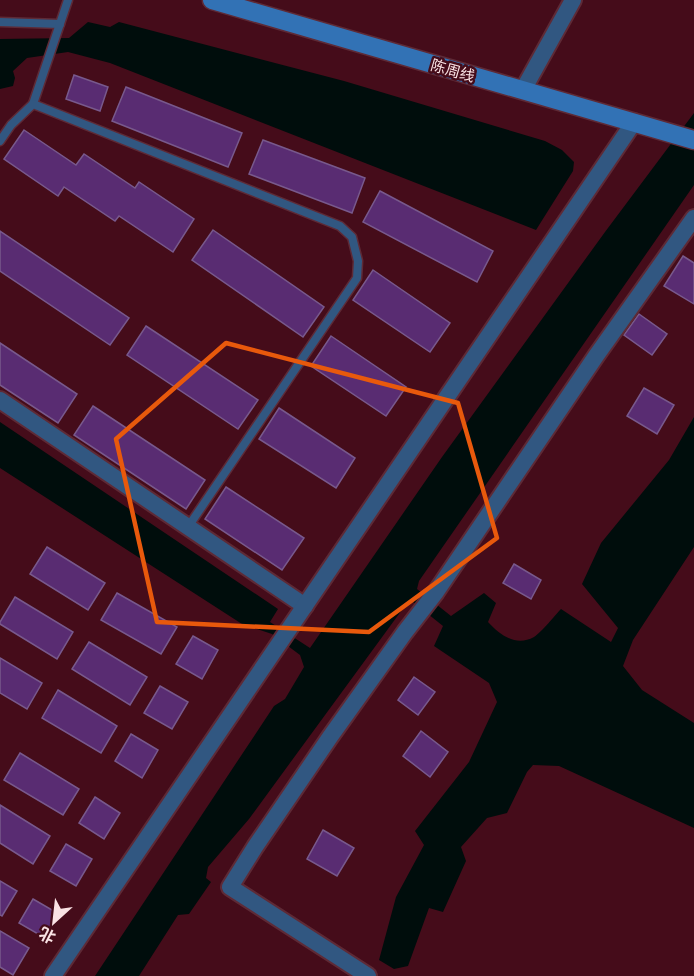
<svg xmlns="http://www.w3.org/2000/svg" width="694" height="976" viewBox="0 0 694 976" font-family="'Noto Serif','Noto Sans SC',serif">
  <rect width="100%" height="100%" fill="#450c1a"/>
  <!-- water -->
  <g fill="#000d0c">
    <path d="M88,22L110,27L119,22L344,81L545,141L562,150L574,162L573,171L536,230L110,63L68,52L27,58L13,71L15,78L13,86L0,89V39L69,38Z"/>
    <path d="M694,113V185L419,581L417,589L451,616L484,593L496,603L488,622C500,635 516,647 534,637C542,632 555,615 561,609L611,642L618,628L582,584L601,543L669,460L694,417V547L633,640L623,666L642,690L694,723V828L559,766L533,765L527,772L507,813L487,818L461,847L466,861L443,912L429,908L408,966L394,969L379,960L396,897L424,845L415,831L469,762L497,702L489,683L434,646L443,626L413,602L407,603L249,819L208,867L206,878L211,882L189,914L178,915L139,976H95L274,706L285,699L304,667L300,655L272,634L242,624L0,468V422L278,609L270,622L310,648L442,457L605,232Z"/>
  </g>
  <!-- building -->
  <g fill="#592c72" stroke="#78598c" stroke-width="1.5">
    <path d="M74,75L108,87L100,111L66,99Z"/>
    <path d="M126,87L242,133L228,167L112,121Z"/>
    <path d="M24,130L76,165L84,154L135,188L139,182L194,219L173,252L119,216L115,221L64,187L58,196L4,159Z"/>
    <path d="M263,140L365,178L352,213L249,174Z"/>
    <path d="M380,191L493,251L477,282L363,222Z"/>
    <path d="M213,230L324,307L303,337L192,260Z"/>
    <path d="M0,231L129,318L110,345L0,271Z"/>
    <path d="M683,256L694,263V304L664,286Z"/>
    <path d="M373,270L450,323L430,352L353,300Z"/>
    <path d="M639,314L667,334L652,355L624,335Z"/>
    <path d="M146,326L258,400L238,429L127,355Z"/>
    <path d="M331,336L406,387L386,416L311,366Z"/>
    <path d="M0,343L77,394L58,423L0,385Z"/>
    <path d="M644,388L674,405L657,434L627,416Z"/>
    <path d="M93,406L205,480L186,509L74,435Z"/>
    <path d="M279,408L355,458L336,488L259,439Z"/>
    <path d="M226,487L304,538L282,570L205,519Z"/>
    <path d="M47,547L105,583L88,610L30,574Z"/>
    <path d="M514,564L541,580L531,599L503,583Z"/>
    <path d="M117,593L177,627L161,654L101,620Z"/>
    <path d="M15,597L73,632L57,659L0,624V622Z"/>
    <path d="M193,636L218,650L202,679L176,664Z"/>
    <path d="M89,642L147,677L130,705L72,669Z"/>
    <path d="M0,658L42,683L27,709L0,693Z"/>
    <path d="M414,677L435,692L418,715L398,700Z"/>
    <path d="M160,686L188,702L172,729L144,713Z"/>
    <path d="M58,690L117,726L101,753L42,718Z"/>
    <path d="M421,731L448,752L430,777L403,756Z"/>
    <path d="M131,734L158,750L142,778L115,761Z"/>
    <path d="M20,753L79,789L63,815L4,780Z"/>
    <path d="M95,797L120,813L104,839L79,823Z"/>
    <path d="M0,805L50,836L33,864L0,843Z"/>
    <path d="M323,830L354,848L337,876L307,859Z"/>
    <path d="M66,844L92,859L76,886L50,871Z"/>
    <path d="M0,881L17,891L2,916L0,915Z"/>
    <path d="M33,899L59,914L45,938L19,923Z"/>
    <path d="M0,931L29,948L13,975L0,967Z"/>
  </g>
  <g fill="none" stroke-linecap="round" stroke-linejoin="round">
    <defs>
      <g id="lane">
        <path d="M0,22L60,24"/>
        <path d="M33,104L68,0"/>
        <path d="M0,141L11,125L33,104L340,226L352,237L358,261L357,278L188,527"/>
      </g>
      <g id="street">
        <path d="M523,90L573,0"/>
        <path d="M0,400L305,606"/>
        <path d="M53,976L634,122"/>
        <path d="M368,976L230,887L255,847L330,737L405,632L436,592L596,356L694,218"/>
      </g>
      <path id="secondary" d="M212,0L694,140"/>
    </defs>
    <!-- lane casing -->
    <use href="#lane" stroke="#5e2a36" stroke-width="11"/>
    <!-- street casing -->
    <use href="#street" stroke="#5e2a36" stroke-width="20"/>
    <!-- secondary casing -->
    <use href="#secondary" stroke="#5e2a36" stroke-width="21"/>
    <!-- lane -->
    <use href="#lane" stroke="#315781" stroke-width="8"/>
    <!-- street -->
    <use href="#street" stroke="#315781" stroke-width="16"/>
    <!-- secondary -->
    <use href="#secondary" stroke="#3272b5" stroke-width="18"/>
  </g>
  <!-- marked area -->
  <path fill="none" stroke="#e8590c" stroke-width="4.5" stroke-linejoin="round" d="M226,343L458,403L497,538L369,632L157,622L116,439Z"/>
  <g text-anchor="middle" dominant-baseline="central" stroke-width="5" stroke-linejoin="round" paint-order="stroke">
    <!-- street labels -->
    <g font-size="15" fill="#fae3e5" stroke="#450c1a">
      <text transform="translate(453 70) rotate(16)">陈周线</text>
    </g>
  </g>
  <!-- north arrow -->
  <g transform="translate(54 922) rotate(207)" stroke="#450c1a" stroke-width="4.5" paint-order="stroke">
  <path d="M0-4.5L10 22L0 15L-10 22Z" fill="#fae3e5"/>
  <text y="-9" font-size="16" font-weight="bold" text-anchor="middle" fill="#fae3e5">北</text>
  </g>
</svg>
